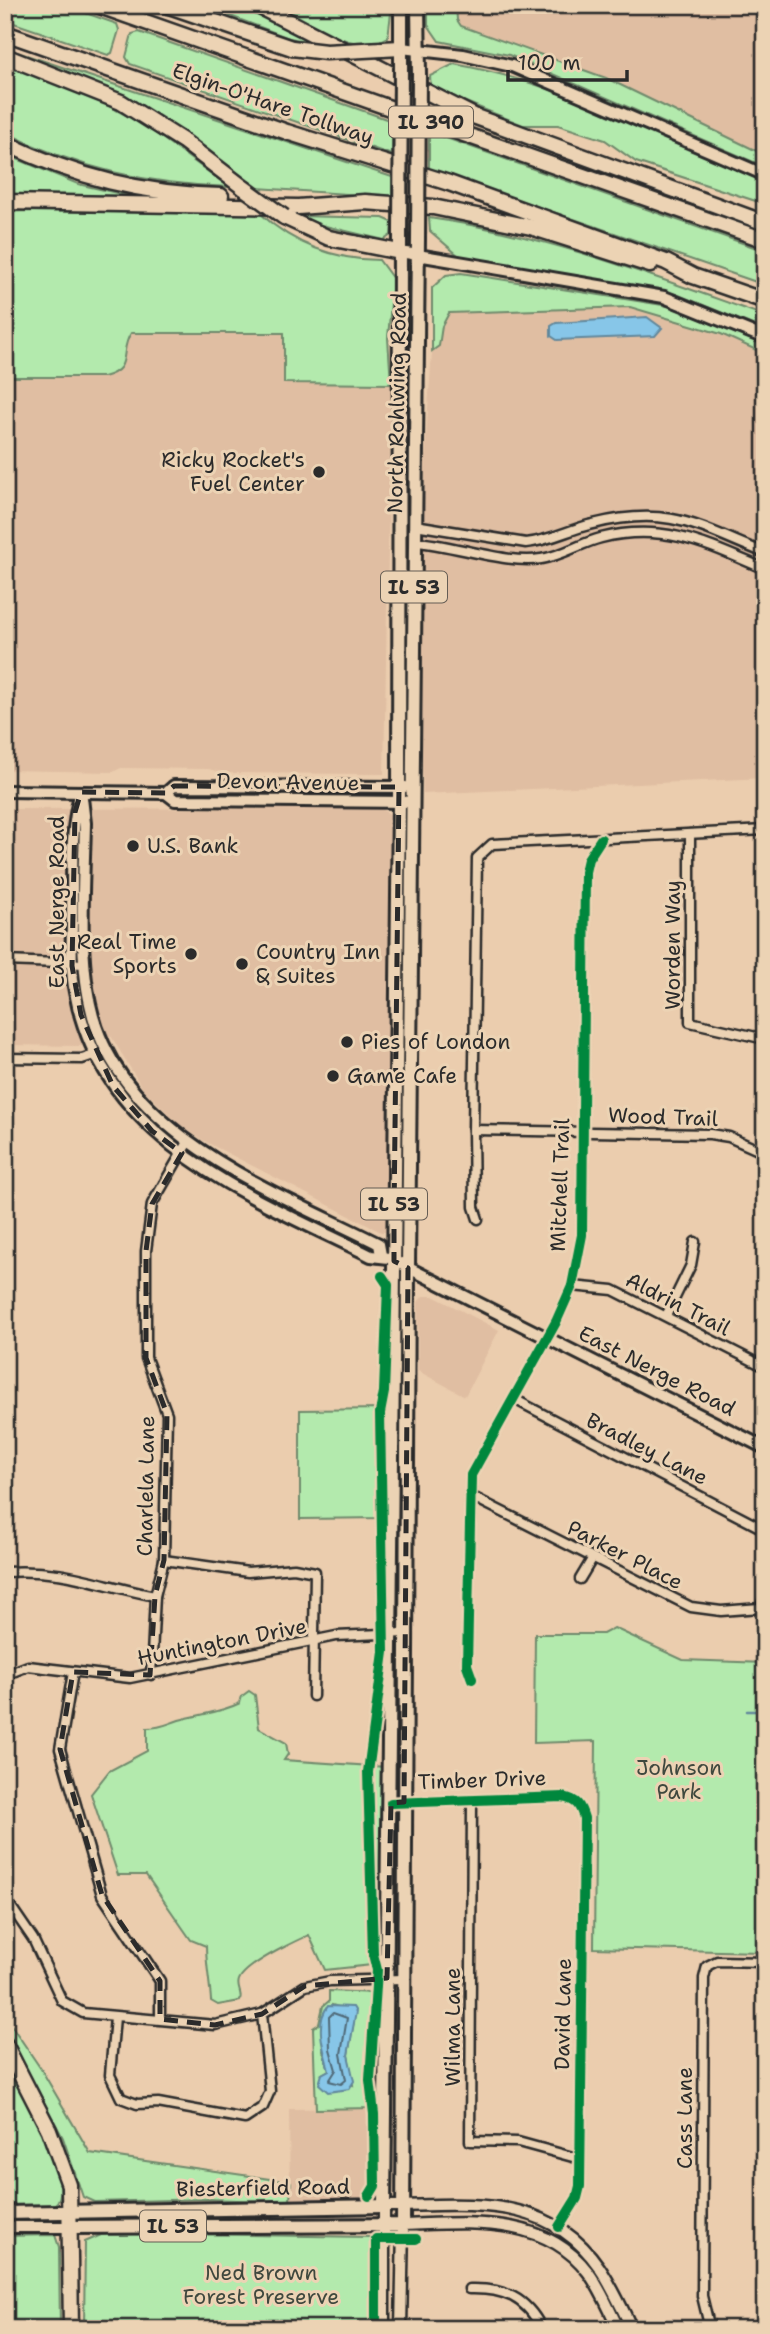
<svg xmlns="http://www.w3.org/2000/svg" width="770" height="2334" viewBox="0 0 770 2334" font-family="'Shantell Sans',sans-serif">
  <rect width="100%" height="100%" fill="#ebcdae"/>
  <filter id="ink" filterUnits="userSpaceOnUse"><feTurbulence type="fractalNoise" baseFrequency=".0143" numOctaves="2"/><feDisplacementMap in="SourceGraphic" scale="14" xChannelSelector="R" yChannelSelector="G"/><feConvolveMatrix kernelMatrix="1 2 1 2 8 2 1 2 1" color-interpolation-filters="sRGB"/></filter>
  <g filter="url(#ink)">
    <!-- built -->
    <g fill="#e0bea2">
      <path d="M456,5H765V155L606,78L461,26L457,20Z"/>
      <path d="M630,307L721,334L765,354V778L423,794L419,677L426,438L432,351L439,346L442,326L449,313Z"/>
      <path d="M131,333H284V383L391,384L384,774L226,773L208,769L121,768L113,772L5,770V377H103L113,374L124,361L127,339Z"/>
      <path d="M380,808L391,815L393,822L390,1026L394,1232H381L204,1141L180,1125L143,1089L111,1036L82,1046L5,1045L7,809Z"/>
      <path d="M423,1296H433L499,1330L465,1396L418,1371V1302Z"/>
      <path d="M373,2108L375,2186L369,2206H290L289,2109Z"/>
    </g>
    <!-- green -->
    <g fill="#b3eaad" stroke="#6f8a6c" stroke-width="2" fill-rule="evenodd">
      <path d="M5,5H63L117,24L119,30L112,53L108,55L5,20Z"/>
      <path d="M201,5H240L311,42L289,38Z"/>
      <path d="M280,5H392L388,37C355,58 310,22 280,5Z"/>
      <path d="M428,5H456L457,20L461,26L606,78L765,155V167L509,55L439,41L428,25Z"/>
      <path d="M139,32L392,121V155L130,64L126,57L132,34Z"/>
      <path d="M5,48L392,177V197L257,188L136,104Z"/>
      <path d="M5,64L105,104L143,124L229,187C149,184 77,169 5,132Z"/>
      <path d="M454,64C563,83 665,138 765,182V204L636,162L605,140L558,125H523L431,88L430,76Z"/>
      <path d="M429,132L765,251V285L429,169Z"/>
      <path d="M5,154L78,184L143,199L5,195Z"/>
      <path d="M26,211L261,214C293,244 335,260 379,260L393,279L388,338L391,384L284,383V333H131C118,352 134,369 103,377H5V212Z"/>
      <path d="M297,216L383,218L392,222L391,235L384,240L321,225Z"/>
      <path d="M429,218C544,234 656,277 765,316V330L676,294L459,256L430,231Z"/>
      <path d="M461,273L669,306L765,345V354L721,334L630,307L449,313L442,326L439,346L432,351V288L446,275Z"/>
      <path d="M385,1409L384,1518L300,1519V1410Z"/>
      <path d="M614,1628L683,1660L765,1663L761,1952L594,1948L596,1741L534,1743L535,1634H603Z"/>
      <path d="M249,1691L255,1695L259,1728L286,1743L288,1754L284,1760L386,1767L381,1964L325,1970L309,1935C294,1942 245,1964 239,1980C236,1988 243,1993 240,2001L218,2005L211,2001C210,1982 206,1965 206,1946L191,1940L146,1875H118L91,1794L109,1771L147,1751V1728C161,1728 167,1724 179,1720C200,1714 220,1713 240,1703L242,1696Z"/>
      <path d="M329,1991L376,1993L370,2068L373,2108L316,2109L313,2028L319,2024L323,2006L329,2001ZM332,2005L342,2008L354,2021L348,2055L353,2085L322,2074L329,2070L323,2051Z"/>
      <path d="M5,2016L41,2069L90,2153L291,2182L290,2202L208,2199L94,2202L83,2197L63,2138L5,2028Z"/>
      <path d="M5,2058C17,2081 80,2190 54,2205L5,2207Z"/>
      <path d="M118,2233L371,2237L379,2245L380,2329H84L85,2242L101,2235Z"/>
      <path d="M55,2235L59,2247L60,2329H5V2236Z"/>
    </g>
    <!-- water -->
    <g fill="#87c6e8" stroke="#62889c" stroke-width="2">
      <path d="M647,317L662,328L655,336L557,340L551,336V326L556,323Z"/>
      <path d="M328,2006L353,2007L356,2012L348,2055L354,2081L349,2089L328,2092L319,2084L322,2074L329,2070C324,2051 314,2023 328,2006Z"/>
    </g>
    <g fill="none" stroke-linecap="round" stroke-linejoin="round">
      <!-- shore -->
      <path stroke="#506977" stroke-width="2" d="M333,2013L347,2018L341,2054L346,2080L341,2084L329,2081L336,2070L330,2049L329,2017Z"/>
      <!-- stream -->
      <path stroke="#62889c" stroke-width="2.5" d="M747,1711H765"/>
      <defs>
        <g id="minor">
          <path d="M415,525L526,543C550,541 570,529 593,524C670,505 697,526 765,553"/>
          <path d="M415,542C452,544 508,565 541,559C562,556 581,543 601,538C665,522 708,545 765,569"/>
          <path d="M690,834V1022L765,1039"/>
          <path d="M5,961L85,964"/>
          <path d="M5,1058L82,1059L94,1055"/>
          <path d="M473,1130L710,1134L729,1137L765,1153"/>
          <path d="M478,1219L474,1207L473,1130L477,858L492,844L765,830"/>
          <path d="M572,1286L613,1290L765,1367"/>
          <path d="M666,1316L691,1265L695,1242"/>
          <path d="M514,1399L765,1530"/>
          <path d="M471,1496L691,1607L721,1611L760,1608L765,1597"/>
          <path d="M164,1560L248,1572L294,1568L315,1572L313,1696"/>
          <path d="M5,1572C65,1568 98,1585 155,1596"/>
          <path d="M580,1579L592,1559"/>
          <path d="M73,1672L60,1749L102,1895L160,1981V2019"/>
          <path d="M5,1675L28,1666L130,1678L336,1636L405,1633"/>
          <path d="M151,1675L155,1596L164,1560L167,1414L146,1358V1251L152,1204L188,1142"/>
          <path d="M472,1679L467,1665L471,1475L556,1322L572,1286L582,1235L585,872L588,859L601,839"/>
          <path d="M472,1801L470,2141L518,2142L580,2159"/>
          <path d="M391,1803L563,1797C577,1800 580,1805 584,1818L580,2186L577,2198L559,2227"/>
          <path d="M5,1898L33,1939L62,2001L83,2013L215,2025L262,2014L305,1986L330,1981L403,1979"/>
          <path d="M115,2017L110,2075L121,2098L137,2104L158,2103L245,2119L263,2107L270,2091L262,2014"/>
          <path d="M469,2289C504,2288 526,2297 542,2329"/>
          <path d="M710,2329L702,2296L704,1978L707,1966L717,1961L765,1962"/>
        </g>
        <g id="tertiary">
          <path d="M384,2329V2206C465,2206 547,2191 599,2267C612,2286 622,2308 632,2329"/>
          <path d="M401,2329L403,2225C468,2223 544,2214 588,2272C601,2289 609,2310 619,2329"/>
        </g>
        <g id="secondary">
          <path d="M401,48L463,55L512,66L765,175"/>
          <path d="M400,252L664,297L765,338"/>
          <path d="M5,791L166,793L175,800L413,802"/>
          <path d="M81,792C69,833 73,876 72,918C72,943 70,968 75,992C101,1140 251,1197 371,1256L389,1258L765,1448"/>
          <path d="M166,793L174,786L405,787"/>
          <path d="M82,798L85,823C84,878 78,951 90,1004C117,1134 274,1191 379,1244L381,1255"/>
          <path d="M5,2227H71"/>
        </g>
        <g id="primary">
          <path d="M401,5V67"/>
          <path d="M418,5L419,74"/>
          <path d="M5,2213L384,2206L399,802L400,232"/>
          <path d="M71,2227L403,2225L408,1268L418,239"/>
        </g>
        <g id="motorway">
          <path d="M97,5L765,240"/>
          <path d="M166,5L292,48"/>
          <path d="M256,5L476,117L765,223"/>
          <path d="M5,33L287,132L449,183L666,262L693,276L765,301"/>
          <path d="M382,49L401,48"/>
          <path d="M5,56L121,102L183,141L244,188"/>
          <path d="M5,143C75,177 143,194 221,196"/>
          <path d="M5,202L298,207L365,202L433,207L531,227L650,265"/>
          <path d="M284,217L329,238L400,252"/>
          <path d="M5,2044L49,2130L69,2185L71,2329"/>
        </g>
      </defs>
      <!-- minor casing -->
      <use href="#minor" stroke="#2b2b2b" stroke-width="13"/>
      <!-- tertiary casing -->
      <use href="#tertiary" stroke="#2b2b2b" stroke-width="15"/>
      <!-- secondary casing -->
      <use href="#secondary" stroke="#2b2b2b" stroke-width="16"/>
      <!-- primary casing -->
      <use href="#primary" stroke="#2b2b2b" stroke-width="18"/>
      <!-- motorway casing -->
      <use href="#motorway" stroke="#2b2b2b" stroke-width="19"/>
      <!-- minor -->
      <use href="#minor" stroke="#ecd3b4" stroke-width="8"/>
      <!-- tertiary -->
      <use href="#tertiary" stroke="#ecd3b4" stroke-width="10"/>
      <!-- secondary -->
      <use href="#secondary" stroke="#ecd3b4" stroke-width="10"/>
      <!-- primary -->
      <use href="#primary" stroke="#ecd3b4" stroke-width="12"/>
      <!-- motorway -->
      <use href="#motorway" stroke="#ecd3b4" stroke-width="14"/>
      <defs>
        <g id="primary-bridge">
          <path d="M400,232L401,67"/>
          <path d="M418,239L419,74"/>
        </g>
        <g id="motorway-bridge">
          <path d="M292,48L326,52L382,49"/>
          <path d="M244,188L284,217"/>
        </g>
      </defs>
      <!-- primary-bridge casing -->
      <use href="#primary-bridge" stroke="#2b2b2b" stroke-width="18" stroke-linecap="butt"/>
      <!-- motorway-bridge casing -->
      <use href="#motorway-bridge" stroke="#2b2b2b" stroke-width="19" stroke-linecap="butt"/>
      <!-- primary-bridge -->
      <use href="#primary-bridge" stroke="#ecd3b4" stroke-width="12"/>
      <!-- motorway-bridge -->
      <use href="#motorway-bridge" stroke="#ecd3b4" stroke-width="14"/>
      <defs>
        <g id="cycleway">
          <path d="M472,1679L467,1665L471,1475L556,1322L572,1286L582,1235L585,872L588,859L601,839"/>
          <path d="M391,1803L563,1797C577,1800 580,1805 584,1818L580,2186L577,2198L559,2227"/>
          <path d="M369,2196L375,2186L374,2114L370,2080L377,1970L373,1954L368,1772L384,1652L380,1413L384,1392L388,1285L382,1276"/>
          <path d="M376,2329V2239H416"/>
        </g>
      </defs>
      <!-- cycleway casing -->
      <use href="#cycleway" stroke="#ecd3b4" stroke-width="15"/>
      <!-- cycleway -->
      <use href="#cycleway" stroke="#00873e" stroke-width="10"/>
    </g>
  </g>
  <!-- marked area -->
  <path fill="none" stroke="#2b2b2b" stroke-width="5" stroke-dasharray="14 9" stroke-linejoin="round" d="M174,786L399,787L394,1214V1261L408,1268L404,1802L391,1803L387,1978L305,1986L262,2014L215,2025L160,2019V1981L102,1895L60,1749L73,1672L150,1675L155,1596L164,1560L167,1414L146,1358V1251L152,1204L182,1153L152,1131L113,1086L81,1015L72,966L75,812L81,792L166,793Z"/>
  <!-- markers -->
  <g fill="#2b2b2b" stroke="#ecd3b4" stroke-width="2.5">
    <circle cx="319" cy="472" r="7"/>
    <circle cx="133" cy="846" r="7"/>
    <circle cx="191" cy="954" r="7"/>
    <circle cx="242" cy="964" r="7"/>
    <circle cx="347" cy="1042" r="7"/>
    <circle cx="333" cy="1076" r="7"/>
  </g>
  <g text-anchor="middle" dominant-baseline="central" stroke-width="6" stroke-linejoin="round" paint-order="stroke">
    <!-- shield labels -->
    <g fill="#ecd3b4" stroke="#655d54" stroke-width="2">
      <rect x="389" y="106.5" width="84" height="31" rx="5"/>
      <rect x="381" y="571.5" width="66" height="31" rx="5"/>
      <rect x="361" y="1188.5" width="66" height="31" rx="5"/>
      <rect x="140" y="2210.5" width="66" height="31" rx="5"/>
    </g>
    <g font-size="19" font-weight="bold" fill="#2b2b2b">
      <text x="431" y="122">IL 390</text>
      <text x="414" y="587">IL 53</text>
      <text x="394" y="1204">IL 53</text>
      <text x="173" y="2226">IL 53</text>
    </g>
    <!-- street labels -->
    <g font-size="21" fill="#2b2b2b" stroke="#ecd3b4">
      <text transform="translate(273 104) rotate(19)">Elgin-O'Hare Tollway</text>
      <text transform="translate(397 403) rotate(-89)">North Rohlwing Road</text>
      <text transform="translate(288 782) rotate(1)">Devon Avenue</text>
      <text transform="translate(57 902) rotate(-90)">East Nerge Road</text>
      <text transform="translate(673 945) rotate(-90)">Worden Way</text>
      <text transform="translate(663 1117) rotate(2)">Wood Trail</text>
      <text transform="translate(560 1185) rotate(-88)">Mitchell Trail</text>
      <text transform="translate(678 1304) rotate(27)">Aldrin Trail</text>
      <text transform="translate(657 1371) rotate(27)">East Nerge Road</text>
      <text transform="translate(647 1449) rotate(27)">Bradley Lane</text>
      <text transform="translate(146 1486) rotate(-89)">Charlela Lane</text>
      <text transform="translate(625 1555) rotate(27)">Parker Place</text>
      <text transform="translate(222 1642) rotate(-11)">Huntington Drive</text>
      <text transform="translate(482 1780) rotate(-2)">Timber Drive</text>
      <text transform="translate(563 2014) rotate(-89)">David Lane</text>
      <text transform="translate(453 2027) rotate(-90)">Wilma Lane</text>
      <text transform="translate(685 2118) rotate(-90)">Cass Lane</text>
      <text transform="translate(263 2188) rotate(-1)">Biesterfield Road</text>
    </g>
    <!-- poi labels -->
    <g font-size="21" fill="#2b2b2b" stroke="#ecd3b4" text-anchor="start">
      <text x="305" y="460" text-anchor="end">Ricky Rocket's<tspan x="305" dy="24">Fuel Center</tspan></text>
      <text x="147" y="846">U.S. Bank</text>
      <text x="177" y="942" text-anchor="end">Real Time<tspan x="177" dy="24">Sports</tspan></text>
      <text x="256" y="952">Country Inn<tspan x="256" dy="24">&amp; Suites</tspan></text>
      <text x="361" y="1042">Pies of London</text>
      <text x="347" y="1076">Game Cafe</text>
    </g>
    <!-- park labels -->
    <g font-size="21" fill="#3f483e" stroke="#ecd3b4">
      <text x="679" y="1768">Johnson<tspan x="679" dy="24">Park</tspan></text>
      <text x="261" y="2273">Ned Brown<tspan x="261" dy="24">Forest Preserve</tspan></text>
    </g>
  </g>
  <!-- margin -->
  <rect width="770" height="2334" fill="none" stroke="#ecd3b4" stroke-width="28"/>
  <rect x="14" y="14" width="742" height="2306" fill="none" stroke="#2b2b2b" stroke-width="2.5" filter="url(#ink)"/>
  <!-- scale -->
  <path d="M508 70v10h119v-10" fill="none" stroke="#2b2b2b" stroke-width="3.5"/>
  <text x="518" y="70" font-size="21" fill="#2b2b2b" stroke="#ecd3b4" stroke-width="5" paint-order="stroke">100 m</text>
</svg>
